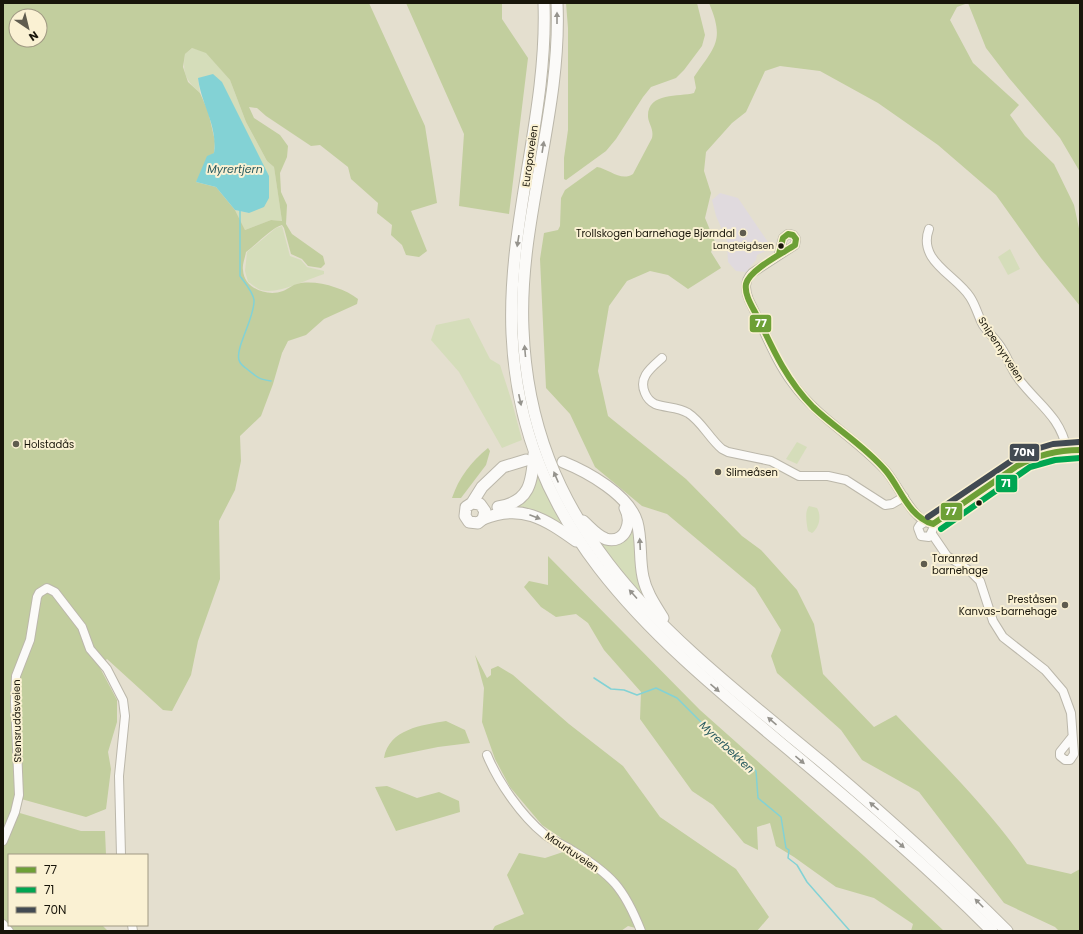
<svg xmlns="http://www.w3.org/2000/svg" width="1083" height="934" viewBox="0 0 1083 934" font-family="Poppins,sans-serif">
  <rect width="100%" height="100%" fill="#e4dfcf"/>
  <!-- education -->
  <path fill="#e0dade" d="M720,193L738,198L772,248L757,255L756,260L746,272L736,271L728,262L727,241L716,216L712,200Z"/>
  <!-- green -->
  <g fill="#d5ddba">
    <path d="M192,48L206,52L230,80L246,122L267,161L274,167L282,221L271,220L245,230L235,210L249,213L198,78L200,93C186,80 182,74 185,54Z"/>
    <path d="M282,226L290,256L301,260L307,267L324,271V274C308,279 277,295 261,290C257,289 252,284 248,282L245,271L247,252L276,228Z"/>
    <path d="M1010,249L1020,269L1008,275L998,257Z"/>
    <path d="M469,318L490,359L500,365L512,402L522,440L502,448L459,372L431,340L436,325Z"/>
    <path d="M797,442L807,447L797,464L786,459Z"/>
    <path d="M535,471L562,526L517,506Z"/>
    <path d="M809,506L817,508C822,516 819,528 812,533L808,531C807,525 804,512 809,506Z"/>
    <path d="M632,521L652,605L631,583L600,543L606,542Z"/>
  </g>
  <!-- forest -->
  <g fill="#c2ce9e" fill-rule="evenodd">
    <path d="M3,3H369L425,126L437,203L411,211L427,251L419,257L406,255L402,245L391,235L392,225L377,213L378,203L351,179L348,167L320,145L311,146L266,116L257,108L249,107L254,118L280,135L288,146L287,157L280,173L281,192L287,205L286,224L292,234L323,256L325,264L321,268L308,266L302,259L291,254L284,228L282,225C271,228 256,245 246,252C245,258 242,265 243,270C244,289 268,297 283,291C288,289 292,285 297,284C315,279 344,288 358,299L357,304L324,319L306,335L288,341L282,353L273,384L261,416L240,436L241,461L235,490L219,521L220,579L198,641L191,675L172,711L163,710L107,659L99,666L117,700V722L108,752L111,769L106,809L86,817L14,797L13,811L81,831H105L106,855H9V925H102L108,931H3ZM16,16H40V40H16ZM192,48L206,53L230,80L246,122L267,161L274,167L282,221L271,220L245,230L235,210L216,187L196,182L214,153L215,141L208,111L200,93L188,82L183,67L185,54Z"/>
    <path d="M406,3H502V19L528,58L509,214L459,206L464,134Z"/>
    <path d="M566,3H697L705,35L702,46L684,70L676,78L651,87L643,97L616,139L606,151L566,180L564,179V158L568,130V28Z"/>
    <path d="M709,3H1080V172L1060,138L1009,78L986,48L968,3L957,7L950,20L973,63L1019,105L1010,115L1025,136L1054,164L1074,205L1080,233V306L1041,258L996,195L938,145L878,103L820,71L780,66L765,71L746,112L732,123L706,152L704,171L711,193L705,218L715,242L711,252L721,268L688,289L668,275L650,271L627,281L609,306L598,371L608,416L686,479L742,536L761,550L797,590L814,624L823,674L874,727L896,715C942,763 990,810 1027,864L1071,874L1080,869V931H1059L1055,927L1004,903L919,792L862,760L841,730L777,673L771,656L781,630L755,588L667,514L642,506L595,467L570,414L546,388L540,259L544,233L558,230L560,226L561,198L565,190L597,167C609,169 621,182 633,174L652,138C654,129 649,125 648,117C647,92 679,97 694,93L696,88L694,77C715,46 725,41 709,3Z"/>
    <path d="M488,448L490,451L486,465L461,498H452C459,477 471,462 488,448Z"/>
    <path d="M548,556L700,710L864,856L944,931H911L913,924L874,898L836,887L794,857L776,846L770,823L757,827L758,850L744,843L713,805L692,791L640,719L641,692L604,650L588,623L576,614L556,617L541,607L524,587L529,581L548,585Z"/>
    <path d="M475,655L487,678L491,675V669L498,666L513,675L569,724L623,766L660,817L736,869L769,917L757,931H647L628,926L621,931H492L495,926L524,914L507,875L519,853L545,858L563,852L561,838L542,825L510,787L495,759L482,722L484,688Z"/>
    <path d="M446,721L465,730L470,743L438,747L384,758C389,729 422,725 446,721Z"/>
    <path d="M387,786L417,798L439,792L459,801L460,812L396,831L375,787Z"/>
  </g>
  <!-- water -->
  <path fill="#83d2d5" d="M213,74L222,82L269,176V198L264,207L249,213L235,210L216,187L196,182L207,156L214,153C218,126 201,104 198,78Z"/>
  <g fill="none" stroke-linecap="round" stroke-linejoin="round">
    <!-- stream -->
    <g stroke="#83d2d5" stroke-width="1.5">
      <path d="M240,211V276C245,283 253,292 254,300C255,317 235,348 239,360C240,364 244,367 247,369C257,377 258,379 271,381"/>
      <path d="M594,678L611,689L624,690L637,695L656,688L677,698L728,749L756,771L758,798L781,817L786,848L789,850L788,858L797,865L807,882L850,931"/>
    </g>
    <defs>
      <g id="minor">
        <path d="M929,229C917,261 956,275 970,297C976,306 978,316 983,325C989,334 997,340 1002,349C1008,358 1011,369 1018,378C1037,404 1060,415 1067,450"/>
        <path d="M779,254L783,238L788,234L793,235L796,239L795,245L752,273C744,281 745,290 749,300C763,327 774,359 793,384C818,418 858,440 886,471C899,486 913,522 933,524L1017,466C1037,454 1057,449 1080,450"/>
        <path d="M662,358C651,368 638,377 645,393C647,398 651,402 655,404C666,408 678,407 688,413C702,422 709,438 722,449L728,452L771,461L799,476H828L846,480L885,505L892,504L904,497"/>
        <path d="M925,522L920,525L918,528L921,536L929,537L933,529"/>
        <path d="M932,534L947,556L970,571L980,581L993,621L1003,637L1045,670L1063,691L1071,713L1074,754L1070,760H1065L1060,756V752L1072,737"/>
        <path d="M487,755C498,782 521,815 544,834C553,841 564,845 573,851C612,875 624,888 641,931"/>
        <path d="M3,841L15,812L19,795L15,702L16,676L30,640L37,597L39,593L47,588L55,592L82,627L90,649L107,669L123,700L125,716L119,776L121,855"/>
        <path d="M3,924L9,931"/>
        <path d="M132,925L133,931"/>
      </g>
      <g id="highway">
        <path d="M544,3C548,114 507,223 512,334C521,532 654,637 794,754C862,811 929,868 992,931"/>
        <path d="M557,3C562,112 518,221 523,329C531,539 676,641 823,763C887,817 948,872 1007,931"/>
        <path d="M563,462C588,472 629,495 637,522C642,540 639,559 643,577C646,592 655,605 663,618"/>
        <path d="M472,503L480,504L485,511L483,519L478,523L469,522L465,516L466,507L472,503L482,487L503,467L526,460"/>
        <path d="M498,507C530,502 532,482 534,454"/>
        <path d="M483,519C521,503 545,519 576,541"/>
        <path d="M583,521C590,527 597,536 606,539C625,544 633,523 625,508"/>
      </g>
    </defs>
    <!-- minor casing -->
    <use href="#minor" stroke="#bbb7aa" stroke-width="10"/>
    <!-- highway casing -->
    <use href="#highway" stroke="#bbb7aa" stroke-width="13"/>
    <!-- minor -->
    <use href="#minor" stroke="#fbfaf8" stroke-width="8"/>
    <!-- highway -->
    <use href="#highway" stroke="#fbfaf8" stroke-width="11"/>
    <defs>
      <path id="bus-1" d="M779,254L783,238L788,234L793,235L796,239L795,245C783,253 749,270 746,284C744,296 754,309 759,320C774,352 788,382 813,407C836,429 865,446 886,471C901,489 908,516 933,524L1017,466C1037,455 1057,450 1080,450"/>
      <path id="bus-2" d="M941,529L1030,467L1055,460L1080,458"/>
      <path id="bus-3" d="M928,517L1023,453L1053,444L1079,442"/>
    </defs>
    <!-- bus-1 casing -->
    <use href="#bus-1" stroke="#faf1d3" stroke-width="9"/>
    <!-- bus-2 casing -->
    <use href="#bus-2" stroke="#faf1d3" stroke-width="9"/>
    <!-- bus-3 casing -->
    <use href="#bus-3" stroke="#faf1d3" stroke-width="9"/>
    <!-- bus-1 -->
    <use href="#bus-1" stroke="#6da036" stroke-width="6"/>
    <!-- bus-2 -->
    <use href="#bus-2" stroke="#00a651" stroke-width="6"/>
    <!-- bus-3 -->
    <use href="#bus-3" stroke="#424a52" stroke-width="6"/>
  </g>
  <!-- one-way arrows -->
  <defs><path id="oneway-solid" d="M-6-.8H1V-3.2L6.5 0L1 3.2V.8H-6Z"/></defs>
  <g fill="#95938d">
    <use href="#oneway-solid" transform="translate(557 18) rotate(-90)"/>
    <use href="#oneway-solid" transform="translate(543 147) rotate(-81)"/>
    <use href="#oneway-solid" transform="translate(518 241) rotate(99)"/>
    <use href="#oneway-solid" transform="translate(525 351) rotate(-95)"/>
    <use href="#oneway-solid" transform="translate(520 400) rotate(78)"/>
    <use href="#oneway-solid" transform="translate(556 477) rotate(-113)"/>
    <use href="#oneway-solid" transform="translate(535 517) rotate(21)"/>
    <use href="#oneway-solid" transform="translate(640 544) rotate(-93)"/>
    <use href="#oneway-solid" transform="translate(633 594) rotate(-132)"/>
    <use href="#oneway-solid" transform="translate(715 688) rotate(41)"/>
    <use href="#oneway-solid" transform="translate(772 721) rotate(-139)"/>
    <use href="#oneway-solid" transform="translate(800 760) rotate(40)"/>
    <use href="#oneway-solid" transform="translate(874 806) rotate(-140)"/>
    <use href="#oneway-solid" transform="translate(900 844) rotate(41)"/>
    <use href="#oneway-solid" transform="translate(979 903) rotate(-135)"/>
  </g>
  <!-- markers -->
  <g fill="#5f5c4f" stroke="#faf1d3" stroke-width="1.5">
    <circle cx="743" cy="233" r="4"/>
    <circle cx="16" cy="444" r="4"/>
    <circle cx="718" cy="472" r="4"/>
    <circle cx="924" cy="564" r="4"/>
    <circle cx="1065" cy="605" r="4"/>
  </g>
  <g fill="#18150a" stroke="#faf1d3" stroke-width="1.5">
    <circle cx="781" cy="246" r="3.5"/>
    <circle cx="979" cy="503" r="3.5"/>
  </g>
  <g text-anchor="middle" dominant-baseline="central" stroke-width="4" stroke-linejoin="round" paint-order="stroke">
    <!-- bus labels -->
    <g font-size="9" fill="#18150a" stroke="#faf1d3" text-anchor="end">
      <text x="774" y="246">Langteigåsen</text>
    </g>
    <!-- street labels -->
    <g font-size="10" fill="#18150a" stroke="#faf1d3">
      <text transform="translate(530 156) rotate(-82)">Europaveien</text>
      <text transform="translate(1001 349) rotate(57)">Snipemyrveien</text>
      <text transform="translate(17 721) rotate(-91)">Stensrudåsveien</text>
      <text transform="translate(572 852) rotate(34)">Maurtuveien</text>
    </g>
    <!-- poi labels -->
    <g font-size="10" fill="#18150a" stroke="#faf1d3" text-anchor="start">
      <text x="735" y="233" text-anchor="end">Trollskogen barnehage Bjørndal</text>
      <text x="24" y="444">Holstadås</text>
      <text x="726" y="472">Slimeåsen</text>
      <text x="932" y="558">Taranrød<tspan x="932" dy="12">barnehage</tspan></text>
      <text x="1057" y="599" text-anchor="end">Preståsen<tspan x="1057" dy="12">Kanvas-barnehage</tspan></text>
    </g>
    <!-- water labels -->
    <g font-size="11" font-style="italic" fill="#285a5f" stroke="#faf1d3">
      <text x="235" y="169">Myrertjern</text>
      <text transform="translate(727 747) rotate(43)">Myrerbekken</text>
    </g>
  </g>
  <g stroke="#faf1d3" stroke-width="1.5">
    <rect x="749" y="314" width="23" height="19" rx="4" fill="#6da036"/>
    <rect x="1009" y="443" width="31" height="19" rx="4" fill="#424a52"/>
    <rect x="995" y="474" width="23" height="19" rx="4" fill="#00a651"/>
    <rect x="940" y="502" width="23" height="19" rx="4" fill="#6da036"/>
  </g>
  <g font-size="11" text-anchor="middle" font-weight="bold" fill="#fff">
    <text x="761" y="327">77</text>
    <text x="1024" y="456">70N</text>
    <text x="1006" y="487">71</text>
    <text x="951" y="515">77</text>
  </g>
  <!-- border -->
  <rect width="1083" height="934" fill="none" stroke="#18150a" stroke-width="8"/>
  <!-- legend -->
  <rect x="8" y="854" width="140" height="72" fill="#faf1d3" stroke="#a09983"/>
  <rect x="16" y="867" width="20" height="6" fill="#6da036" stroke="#a09983"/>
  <text x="44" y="874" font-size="12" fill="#18150a">77</text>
  <rect x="16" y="887" width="20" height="6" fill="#00a651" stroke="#a09983"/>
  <text x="44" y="894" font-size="12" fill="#18150a">71</text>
  <rect x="16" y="907" width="20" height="6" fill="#424a52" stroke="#a09983"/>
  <text x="44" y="914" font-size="12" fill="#18150a">70N</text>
  <!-- north arrow -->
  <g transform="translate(28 28) rotate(145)"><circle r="19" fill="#faf1d3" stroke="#a09983"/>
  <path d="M0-3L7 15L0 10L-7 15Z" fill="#5f5c4f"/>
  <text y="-6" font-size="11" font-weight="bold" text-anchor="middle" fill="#18150a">N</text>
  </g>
</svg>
